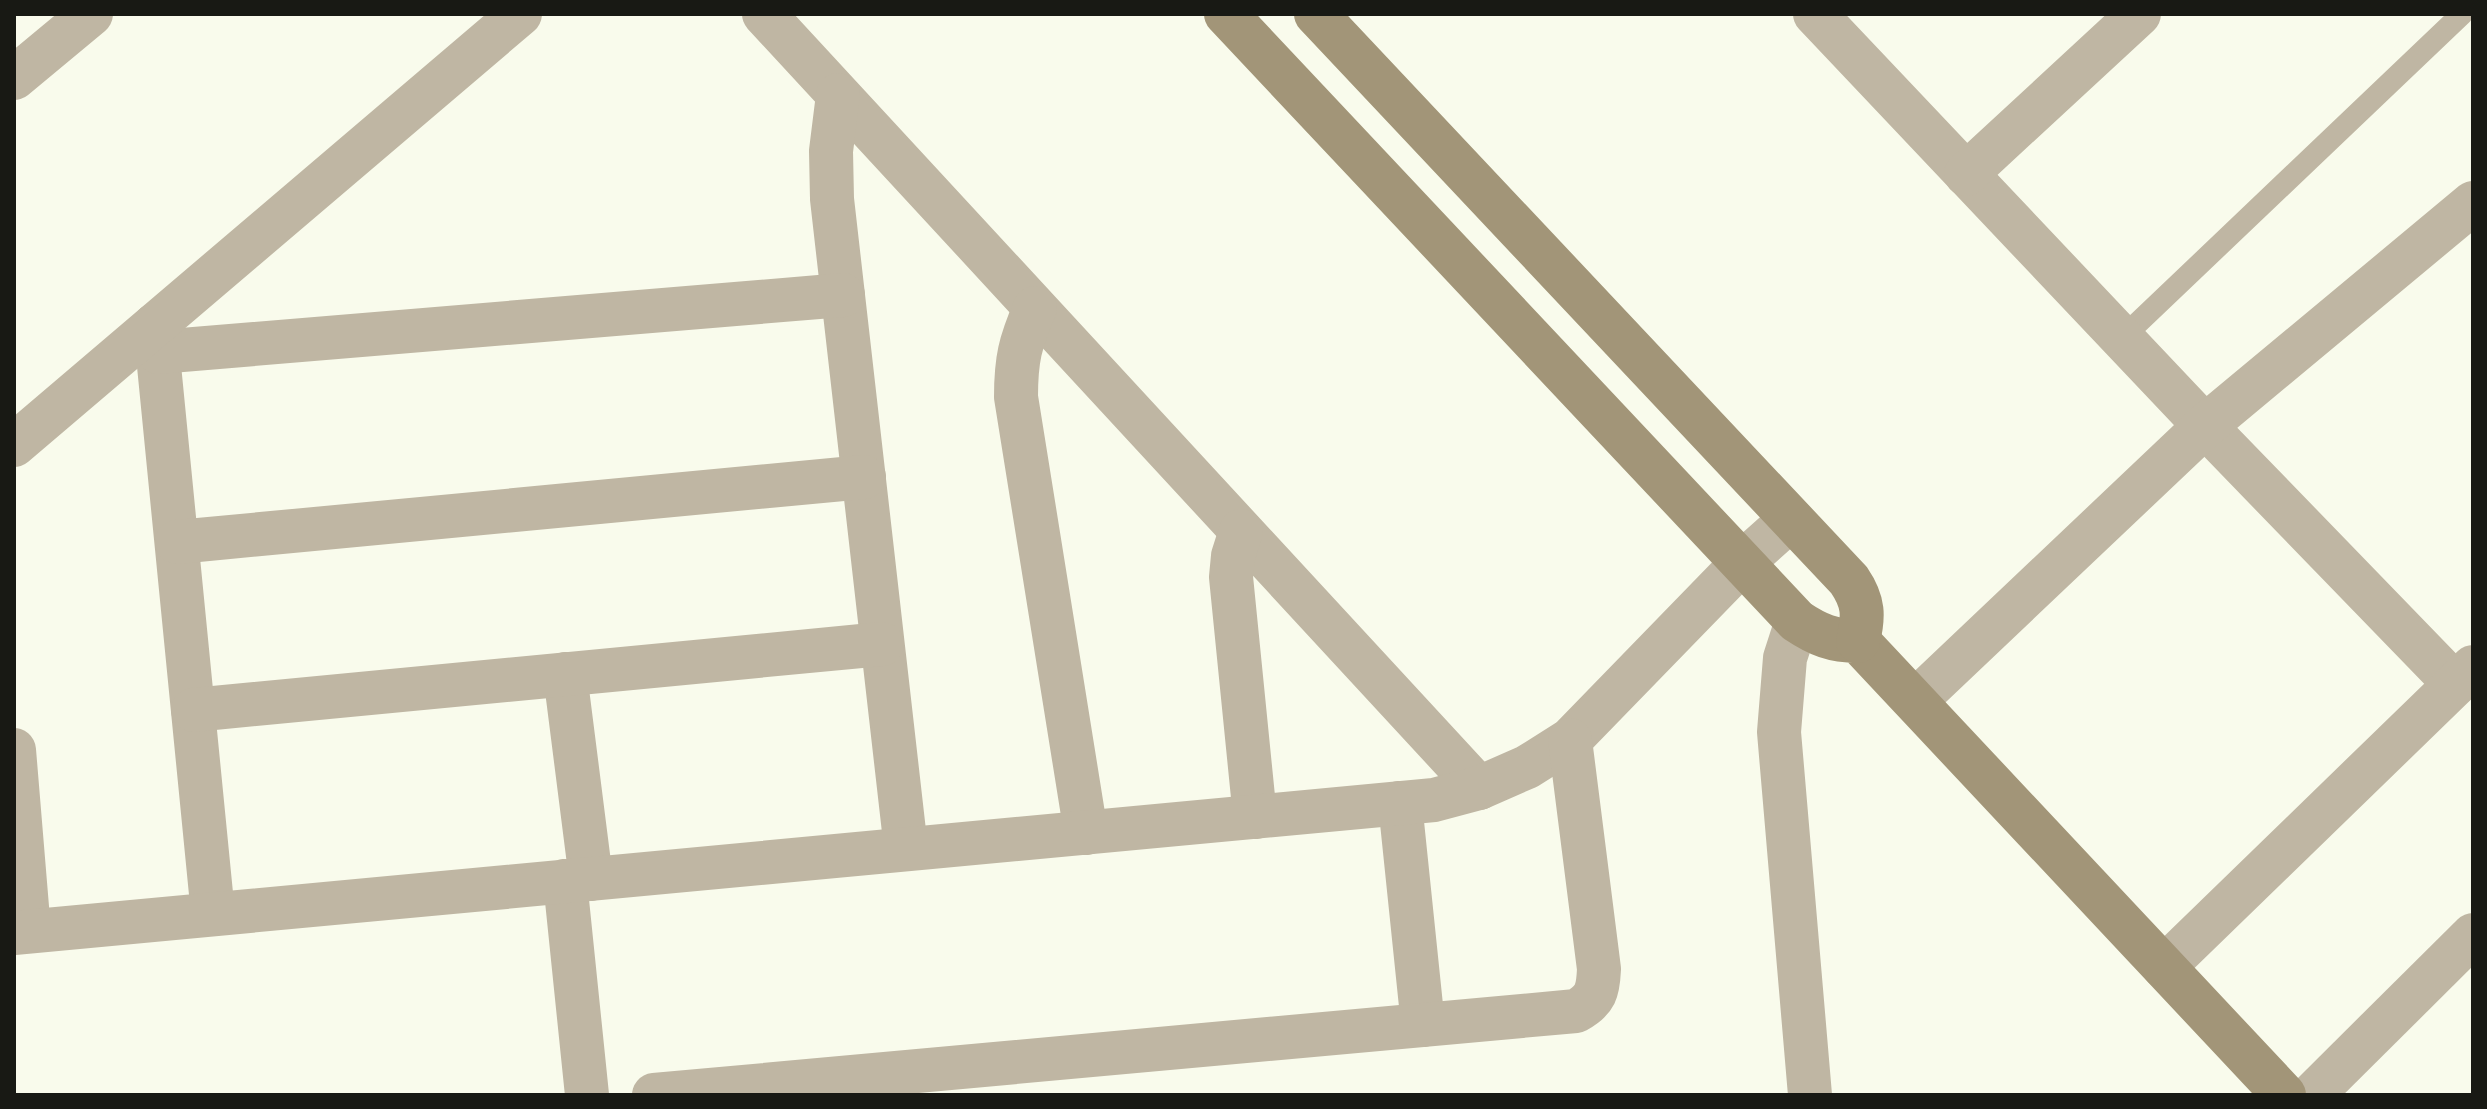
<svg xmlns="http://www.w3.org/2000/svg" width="2487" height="1109" viewBox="0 0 2487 1109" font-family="'Libre Baskerville',serif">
  <rect width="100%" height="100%" fill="#f9fbec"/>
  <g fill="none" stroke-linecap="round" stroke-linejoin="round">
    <!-- service -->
    <path stroke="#bfb6a3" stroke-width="22" d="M2122,338L2462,14"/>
    <!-- minor -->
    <g stroke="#bfb6a3" stroke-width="44">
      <path d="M764,14L1479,788"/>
      <path d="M1815,14L2205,426L2455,684"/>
      <path d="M14,78L91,14"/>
      <path d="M838,95L831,151L832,199L906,849"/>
      <path d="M1966,174L2139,14"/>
      <path d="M1035,308C1020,343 1016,359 1016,397L1086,833"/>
      <path d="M155,325L213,914"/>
      <path d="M158,352L843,295"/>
      <path d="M14,445L520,14"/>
      <path d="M1241,531L1233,556L1231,577L1255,817"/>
      <path d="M177,542L864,477"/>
      <path d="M1797,621L1785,658L1779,732L1810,1095"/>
      <path d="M565,674L591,879"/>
      <path d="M193,710L882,644"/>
      <path d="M14,750L29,931"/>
      <path d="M1400,803L1423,1025"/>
      <path d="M565,881L587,1095"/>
      <path d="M14,933L1434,800L1479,788L1527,767L1570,740L1743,562L1791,519"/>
      <path d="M2164,967L2473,667"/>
      <path d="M654,1095L1576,1011C1596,1000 1598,991 1599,969L1570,740"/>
      <path d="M2312,1095L2473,935"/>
    </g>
    <!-- tertiary -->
    <path stroke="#bfb6a3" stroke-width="44" d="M1915,701L2205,426L2473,203"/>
    <!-- secondary -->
    <g stroke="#a29578" stroke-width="44">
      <path d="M1226,14L1797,621C1818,635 1833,641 1858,641L2284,1095"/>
      <path d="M1316,14L1849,580C1864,602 1864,616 1858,641"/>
    </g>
  </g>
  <!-- border -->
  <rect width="2487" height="1109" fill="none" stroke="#181914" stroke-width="32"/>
</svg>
